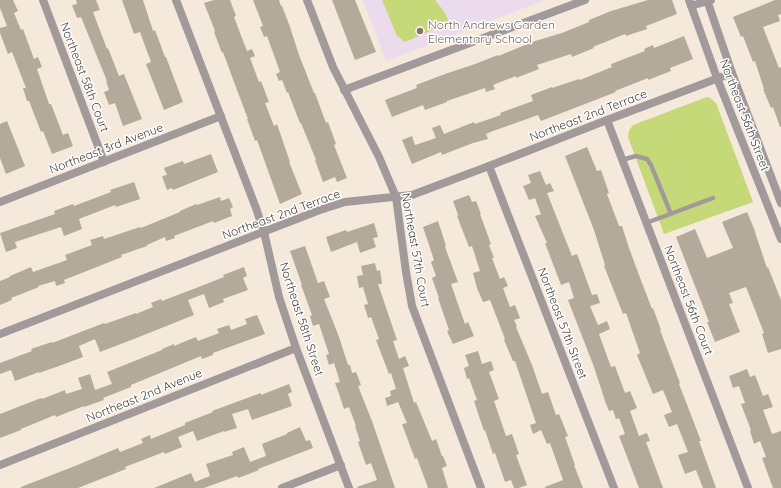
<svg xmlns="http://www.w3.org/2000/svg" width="781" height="488" viewBox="0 0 781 488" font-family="Quicksand,sans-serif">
  <rect width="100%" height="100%" fill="#f4e9db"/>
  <!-- education -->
  <path fill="#ebdbed" d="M363,0H545L386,61Z"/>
  <!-- green -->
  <g fill="#c5d979">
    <path d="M382,0H435L445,13L449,23L405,42L397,36Z"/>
    <path d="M709,97L716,103L753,202L664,234L628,137C628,132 630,129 633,125L704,98Z"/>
  </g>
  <!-- building -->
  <g fill="#b4aa9c">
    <path d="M0,0H13L18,11L14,13L21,30L23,29L34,59L38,57L42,67L37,69L49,104H51L63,135L68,133L73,146L52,154L43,131L41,132L29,101H27L23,88H26L12,52L8,54L0,33V28L7,26L0,8Z"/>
    <path d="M76,0H96L100,10L93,12L107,49L108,48L119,76L124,74L142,119L123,126L115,103L109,105L104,92L109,90L106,81H107L81,17L77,18L72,5L77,4Z"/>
    <path d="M122,0H143L153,31L155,30L165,57H166L183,102L164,110L146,64L151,62L140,32L134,34Z"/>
    <path d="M214,0H230L236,16L234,17L247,51L252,49L255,56L250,58L259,82L261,81L269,102L265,103L274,126L277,124L290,162H289L302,194L280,204L257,140L255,141L247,119H248L237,90L223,52L222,53L214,32L215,31L204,3Z"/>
    <path d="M253,0H279L281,6H282L290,27L299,55L314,93H315L326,123L328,122L336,144L334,145L347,178L337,182L335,177L323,182L315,160H316L301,123H300L288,92L287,93L282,80L279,81L276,74L280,72L267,36L264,37L260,27L263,26Z"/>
    <path d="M332,0H355L376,52L355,60Z"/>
    <path d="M648,0H672L677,14L646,26L647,29L626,36L625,34L593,47L594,48L572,57L571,54L537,65L539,69L516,78V76L493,85L495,89L486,92L485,88L447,101V102L425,110L423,105L392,117L385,100L417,88L416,85L445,74L475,64L498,55V56L535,41L562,33L589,22V20L611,11Z"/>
    <path d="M775,0H781V14L778,15L780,21L763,27L779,68L781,67V127H780L773,107L771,108L763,89H764L755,61L753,62L743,36L741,37L733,17Z"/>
    <path d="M684,36L693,59L670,68L671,71L648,80V78L615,91L616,92L541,121L538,115L493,131L486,134L488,139L473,143L442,155L441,152L412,164L402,140L412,136L415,145L436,138L432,128L440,125L444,134L474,122L475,124L501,115L500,113L533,101L531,95L552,87V88L579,79L580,80L612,67L611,64L645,51L644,49L653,45L654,48Z"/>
    <path d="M7,121L25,166L6,174L0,158V124Z"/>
    <path d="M587,147L597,171L601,170L609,193L607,194L619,226H622L629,248L639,275L652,309L653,308L661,330H660L680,383L679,384L701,441H699L716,488H703L696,470L685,474L678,455L688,452L677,424L669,427L664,415L672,412L663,390L653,394L637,355L640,353L626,313L623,314L614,291L604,266L605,265L594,230L565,156Z"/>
    <path d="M211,154L218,172L173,190L172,188L167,190L162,176L167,175L164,168L183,161L184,164Z"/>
    <path d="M540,171L546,185L550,183L554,191L547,193L572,256L577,254L592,295L597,294L600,303L590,306L598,325L607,321L610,329L599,334L611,367L615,366L625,393L630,391L637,408L630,411L639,436L647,433L650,441L646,442L663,488H639L619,436L625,434L619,418L616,419L613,410L609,411L605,401L594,367L568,300L574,298L569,282L561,285L545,243H547L535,216L541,214L535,198L529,200L523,186L531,183L528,175Z"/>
    <path d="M134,182L140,199L116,207L115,205L79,219L82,229L64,236L61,227L15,242L17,248L6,252L0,233L55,214L54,211L73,204L74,206L111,192L110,190Z"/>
    <path d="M469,195L472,202L476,201L481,214H480L491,244L489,245L494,258H492L500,279L504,277L508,286L503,288L510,307L515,305L520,318L514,320L517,326L516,327L532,365L542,394L548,392L556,415L559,414L568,436L565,437L575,465H574L583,488H545V487L563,480L550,443L547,444L541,430L533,434L530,425L536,423L515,361H513L504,340L505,339L490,300L483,302L477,288L473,273L480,271L472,246L469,247L457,216L458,215L453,201Z"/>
    <path d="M220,197L221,201L229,198L233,207L230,209L232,216L214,223L213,221L174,236L175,238L166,241L165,237L147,245V246L121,255L122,257L64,280L65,283L56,286L55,281L38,286L39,287L11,298L12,300L0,305V281L10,277V276L31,267L33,272L67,260L65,255L92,245L90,240L103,236L104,239L140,227L141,228L180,212V211L196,204L197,205Z"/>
    <path d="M747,212L755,231V232L767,268L768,267L781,300V349L768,353L762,334L764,333L750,297L746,287L729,293L733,303L729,304L740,332L715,342L707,322H709L676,237L695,229L707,258L733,248L722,222Z"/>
    <path d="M438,221L446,246L445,247L458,282L451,284L465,324L468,322L474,336L453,344L447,331L449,330L438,298H439L432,278L436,276L431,262L434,260L423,227Z"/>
    <path d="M374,223L378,237L373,238L376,247L360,253L357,242L331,252L326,237L346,230L347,232Z"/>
    <path d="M305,246L318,283L324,281L330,297L324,299L339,337L348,365H350L352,373L356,372L361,385L358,386L372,421L395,488H358L357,487L377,480L371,463L366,465L358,442L360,441L355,426H356L349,407L344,409L338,391L335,383L340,382L334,363L329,365L326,355L329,354L319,324L313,326L310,316L312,315L301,285H302L290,251Z"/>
    <path d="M375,263L377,271L380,270L382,284H378L397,340L393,341L399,359L405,356L409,366L403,368L414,403L416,402L432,441L436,439L442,456H443L447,466L442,468L448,488H428L417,458L415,459L402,424L407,423L398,402L387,406L385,398L391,396L390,391L396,389L391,373L389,374L376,340L379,339L371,317L368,318L364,305L368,304L363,287L359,288L357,276L363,275L361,266Z"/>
    <path d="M244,267L247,276L243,278L248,290L223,299L224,302L209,308L204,294L188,300L194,315L139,337L100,352L95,339L79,346L83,357L59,366L39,373V372L15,381L11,370L0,374V363L32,351L31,349L52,342V343L104,323L105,324L136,313V314L153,307L151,303L161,299L162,301L196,288L224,277L223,275Z"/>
    <path d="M257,315L265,334L213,353V355L202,359L201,356L131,385V387L103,398L104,400L84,407V406L56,417L55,415L21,429V430L0,438V414L41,398L42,399L65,390L66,394L82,389L78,378L90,374L95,390L112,384L107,372L162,350V349L174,344V346L196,337L198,341L219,333L217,329L229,325L231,330L247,324L245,319Z"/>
    <path d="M478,351L482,364L491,361L494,370L489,372L499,399L494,401L506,436L512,434L519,454L516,455L527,485L519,488H514L511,480L505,482L495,453L493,454L485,430L484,431L474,401L477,400L469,378L467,379L464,368L469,366L465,355Z"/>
    <path d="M747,369L750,377L755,375L763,396L768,394L773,407L763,410L772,434L781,431V488H773L762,458L766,457L760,441L754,444L750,431L751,430L741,404L745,403L739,386L733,388L729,376Z"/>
    <path d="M289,384L292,392L288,394L292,406L252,420L248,409L232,414L237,428L224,432V431L197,441L193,431L178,437L182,447L165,454L164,452L125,467L126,469L78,488H21V487L75,466L118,448L120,452L143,443L141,439L150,435L151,439L185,425V423L213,412L212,411L261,393V395Z"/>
    <path d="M300,427L306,441L310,440L313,448L258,469L259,470L238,478L237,476L204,488H154L191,473L195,482L210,476L206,464L233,455L232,452L244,447L250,462L266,456L262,444L287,434V433Z"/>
  </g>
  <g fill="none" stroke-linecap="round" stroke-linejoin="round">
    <!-- service -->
    <g stroke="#a2999a" stroke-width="4.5">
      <path d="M622,160L636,156L647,159L651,165L671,214"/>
      <path d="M646,223L713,198"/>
    </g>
    <!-- minor -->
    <g stroke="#a2999a" stroke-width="8">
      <path d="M43,0L104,162"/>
      <path d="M176,0L256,208L264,232L279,297L296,348L349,488"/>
      <path d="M307,0L333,67L379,157L396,197L406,272L412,306L481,488"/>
      <path d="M691,6L711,0"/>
      <path d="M344,90L585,0"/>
      <path d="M607,120L748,488"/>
      <path d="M489,166L614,488"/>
      <path d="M0,202L221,116"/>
      <path d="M0,334L320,210L345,202L412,195L489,166L607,120L732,73"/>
      <path d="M0,465L296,348"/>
      <path d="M282,488L341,465"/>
    </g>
    <!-- tertiary -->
    <g stroke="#a2999a" stroke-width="8">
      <path d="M689,0L717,78L781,239"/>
      <path d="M707,0L732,73L781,203"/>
    </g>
  </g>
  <!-- markers -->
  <circle fill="#8d6e63" stroke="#fff" stroke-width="1.5" cx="420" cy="31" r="4"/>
  <g text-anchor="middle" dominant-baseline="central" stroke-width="3" stroke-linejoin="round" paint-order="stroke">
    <!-- education labels -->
    <g font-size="12" fill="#785e54" stroke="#fff" text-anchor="start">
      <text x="428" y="24">North Andrews Garden<tspan x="428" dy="14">Elementary School</tspan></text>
    </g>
    <!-- street labels -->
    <g font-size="12" fill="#403c36" stroke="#fff">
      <text transform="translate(85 77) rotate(69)">Northeast 58th Court</text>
      <text transform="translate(588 115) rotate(-21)">Northeast 2nd Terrace</text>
      <text transform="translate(745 115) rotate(69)">Northeast 56th Street</text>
      <text transform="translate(106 148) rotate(-21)">Northeast 3rd Avenue</text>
      <text transform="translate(281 214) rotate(-20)">Northeast 2nd Terrace</text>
      <text transform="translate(416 250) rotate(80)">Northeast 57th Court</text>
      <text transform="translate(689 300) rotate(69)">Northeast 56th Court</text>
      <text transform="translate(302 319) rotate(72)">Northeast 58th Street</text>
      <text transform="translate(563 323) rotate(69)">Northeast 57th Street</text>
      <text transform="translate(144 395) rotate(-22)">Northeast 2nd Avenue</text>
    </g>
  </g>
</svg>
